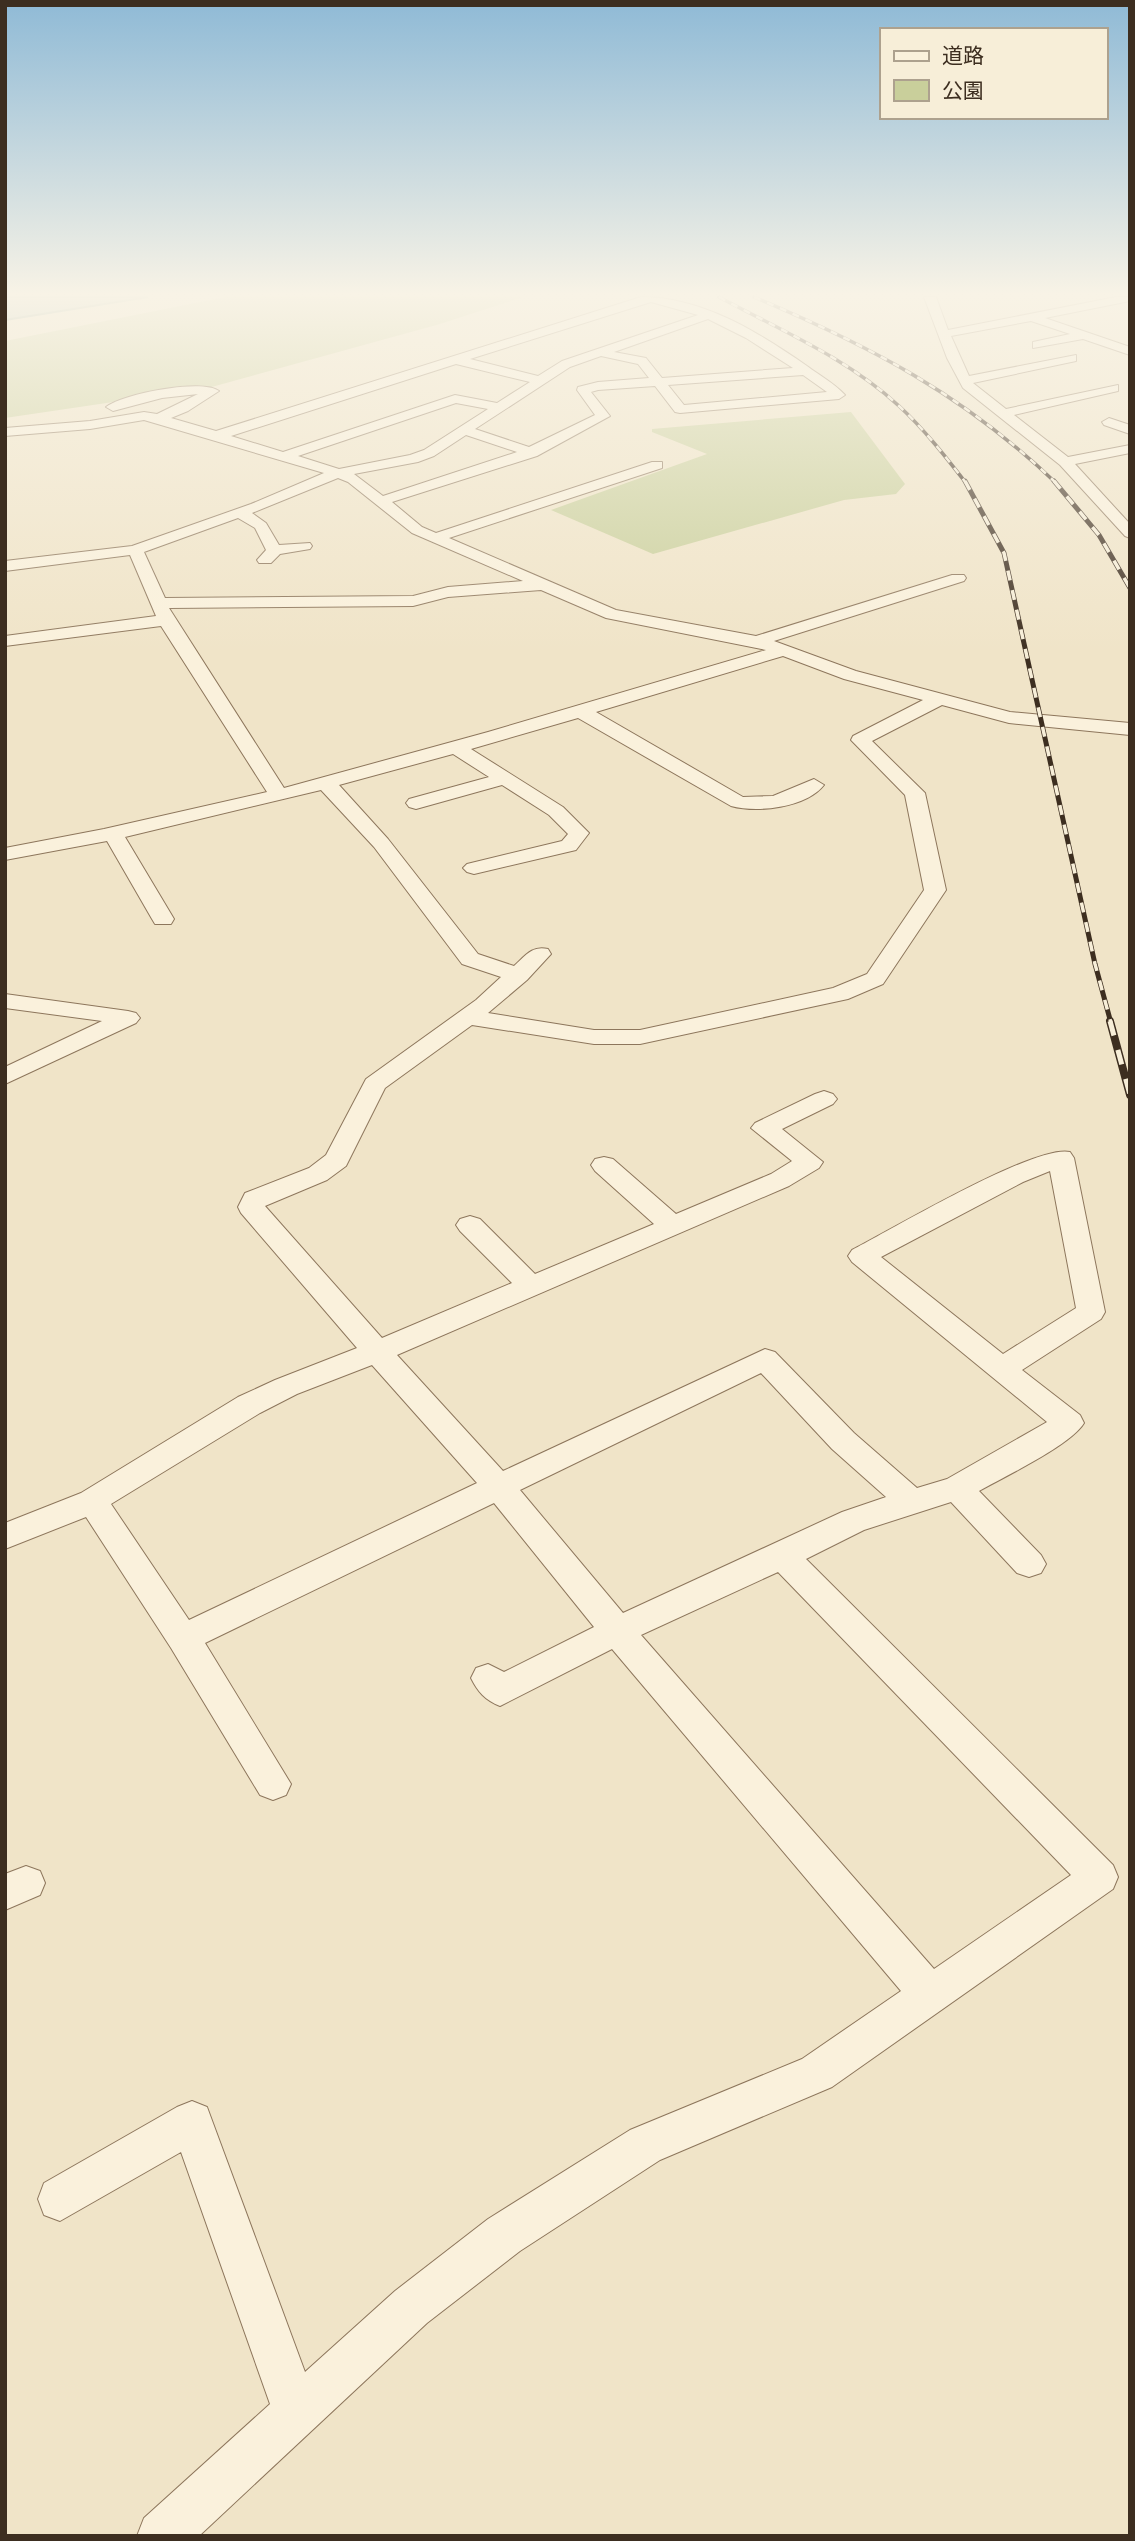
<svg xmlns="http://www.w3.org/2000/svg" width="1135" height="2541" viewBox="0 0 1135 2541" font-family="'Playfair Display','Noto Sans JP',serif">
  <rect width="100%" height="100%" fill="#f0e4c8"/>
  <!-- green -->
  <g fill="#c9cf9b">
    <path d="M225,297H523L440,324L208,388L5,418V341Z"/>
    <path d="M851,412L905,484L896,494L844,500L653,554L551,510L707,454L652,432V429Z"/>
  </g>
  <!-- water -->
  <path fill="#a9c4bc" stroke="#6f938a" stroke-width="2" d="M5,297H148L5,320Z"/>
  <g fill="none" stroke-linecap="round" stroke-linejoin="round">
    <defs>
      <g id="minor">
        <path d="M641,297C702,297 758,332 807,366C819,375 835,384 845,395L839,399L680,413L675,412L655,386L598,390L591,392L610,416L537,456L392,502L422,527L436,533L652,462H662V468L449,538L616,610L756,636L952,575H964L966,578L964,581L774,641L856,671L1010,712L1130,723V735L1009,723L942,705L872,741L925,793L946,890L883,984L848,999L640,1044H594L472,1025L385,1088L346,1166L327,1180L265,1206L382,1338L512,1283L460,1231L456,1225L460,1219L470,1216L480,1219L535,1274L654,1224L595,1171L591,1165L595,1159L604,1157L613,1159L676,1214L771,1174L792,1161L751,1128L755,1123L815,1094L824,1091L833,1094L837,1099L833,1104L782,1129L823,1162L819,1168L789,1186L397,1355L503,1471L765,1349L775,1352L854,1433L917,1488L947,1479L1047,1422L852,1262L848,1256L852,1250C891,1230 1035,1144 1070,1152L1074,1158L1105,1312L1101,1319L1022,1370L1080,1415L1084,1423C1071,1445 1004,1477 979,1491L1041,1555L1046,1564L1041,1573L1029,1577L1017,1573L951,1502L864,1530L806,1559L1113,1865L1118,1877L1113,1889L832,2087L660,2160L520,2251L427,2323L199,2536H137L144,2518L270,2404L181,2152L60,2221L44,2215L38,2199L44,2183L177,2107L192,2101L207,2107L305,2372L395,2291L488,2219L630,2130L802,2059L901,1991L612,1649L500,1706C485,1700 478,1692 471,1678L476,1668L488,1664L504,1672L594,1627L494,1503L205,1643L291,1784L286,1795L273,1800L260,1795L171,1648L86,1517L5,1549V1523L81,1493L238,1397L275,1380L357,1348L241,1213L238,1207L245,1193L309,1168L326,1155L366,1079L476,1000L501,977L462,964L374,847L321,790L125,837L174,919L171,924H155L152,919L107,841L5,860V848L104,829L267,792L161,626L5,646V636L156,616L130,555L5,571V561L132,546L251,504L324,473L144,420L90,429L5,436V428L90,421L144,412L157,414L198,394L162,398L113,411L106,407C122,394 203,378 219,391L188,411L171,418L216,431ZM651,302L698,315L562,361L538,376L470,359ZM708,319L746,338L793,368L662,378L646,358L614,352ZM601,356L638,364L649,378L598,382L578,387L577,390L595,415L529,447L475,429L570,367ZM456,364L530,382L497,403L455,395L283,452L231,436ZM803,375L827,392L684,405L668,385ZM456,403L488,409L424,450L410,455L339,469L298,456ZM466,435L517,452L383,496L354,474L418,462L434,456ZM338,478L348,482L412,533L523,581L448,587L413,596L165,598L144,552L238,518L255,528L266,550L257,560L259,563H271L280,554L310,549L312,546L310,543L279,545L266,523L252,513ZM541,590L606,618L766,650L488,732L284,788L169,608L413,606L448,597ZM783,656L844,679L923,700L853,736L851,740L905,795L924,890L867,974L833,988L640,1030H594L488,1013L527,980L551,954L548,949C532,945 525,956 514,966L478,954L388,839L339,785L453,754L489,777L409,799L406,803L409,807L416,809L502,785L549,815L568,834L562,841L467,864L463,868L467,872L474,874L576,850L589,833L563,807L471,749L578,718L731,806C757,813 806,808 824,785L814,779L773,796L743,797L596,712ZM1050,1171L1076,1308L1003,1354L881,1257L1023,1182ZM372,1365L477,1483L189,1620L111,1504L260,1413L297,1394ZM761,1373L832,1449L886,1497L842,1512L623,1613L520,1490ZM778,1572L1071,1875L934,1969L641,1635Z"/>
        <path d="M924,297H936L948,330L1116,297H1130V301L1045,318L1130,347V355L1083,339L1033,348V342L1070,334L1031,321L951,336L969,376L1076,355V361L973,383L1006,409L1118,385V391L1014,415L1068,457L1130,445V453L1075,464L1130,524V538L1125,536L1060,465L963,388L947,358Z"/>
        <path d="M1109,418L1130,425V434L1104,425L1102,422Z"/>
        <path d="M5,994L128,1011L136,1013L140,1018L136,1023L5,1084V1067L102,1021L5,1008Z"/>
        <path d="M26,1866L40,1871L45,1883L40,1895L5,1910V1874Z"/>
      </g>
    </defs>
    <!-- minor casing -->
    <use href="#minor" stroke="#8d765c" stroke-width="2"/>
    <!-- minor -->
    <use href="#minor" fill="#faf1dc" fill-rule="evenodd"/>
    <defs>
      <g id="rail-far2">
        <path d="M719,297C780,330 847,358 899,406C924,429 945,456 966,483"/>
        <path d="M754,297C870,346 964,395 1056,483"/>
      </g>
      <g id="rail-far1">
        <path d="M965,481L1004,553L1095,964L1111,1023"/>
        <path d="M1054,481L1099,535L1130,588"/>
      </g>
      <path id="rail" d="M1110,1021L1130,1095"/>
    </defs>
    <!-- rail-far2 casing -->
    <use href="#rail-far2" stroke="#3d2e20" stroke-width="3.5"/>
    <!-- rail-far1 casing -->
    <use href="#rail-far1" stroke="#3d2e20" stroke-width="5"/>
    <!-- rail casing -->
    <use href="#rail" stroke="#3d2e20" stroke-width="8"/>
    <!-- rail-far2 -->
    <use href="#rail-far2" stroke="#f7eed8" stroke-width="2.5" stroke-dasharray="7" stroke-linecap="butt"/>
    <!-- rail-far1 -->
    <use href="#rail-far1" stroke="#f7eed8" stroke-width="3.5" stroke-dasharray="10" stroke-linecap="butt"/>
    <!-- rail -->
    <use href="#rail" stroke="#f7eed8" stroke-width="5" stroke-dasharray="15" stroke-linecap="butt"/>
  </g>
  <!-- sky -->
  <linearGradient id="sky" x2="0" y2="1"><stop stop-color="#8fbad6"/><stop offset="0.45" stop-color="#f8f3e6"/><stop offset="1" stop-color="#f8f3e6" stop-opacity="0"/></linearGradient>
  <rect width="1135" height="653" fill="url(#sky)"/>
  <!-- border -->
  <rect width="1135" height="2541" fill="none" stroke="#3d2e20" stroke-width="14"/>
  <!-- legend -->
  <rect x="880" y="28" width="228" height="91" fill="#f7eed8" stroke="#ada18e" stroke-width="2"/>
  <rect x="894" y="51" width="35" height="10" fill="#faf1dc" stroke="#ada18e" stroke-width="2"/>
  <text x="942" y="63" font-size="21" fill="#3d2e20">道路</text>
  <rect x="894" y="80" width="35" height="21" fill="#c9cf9b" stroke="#ada18e" stroke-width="2"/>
  <text x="942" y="98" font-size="21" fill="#3d2e20">公園</text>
</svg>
